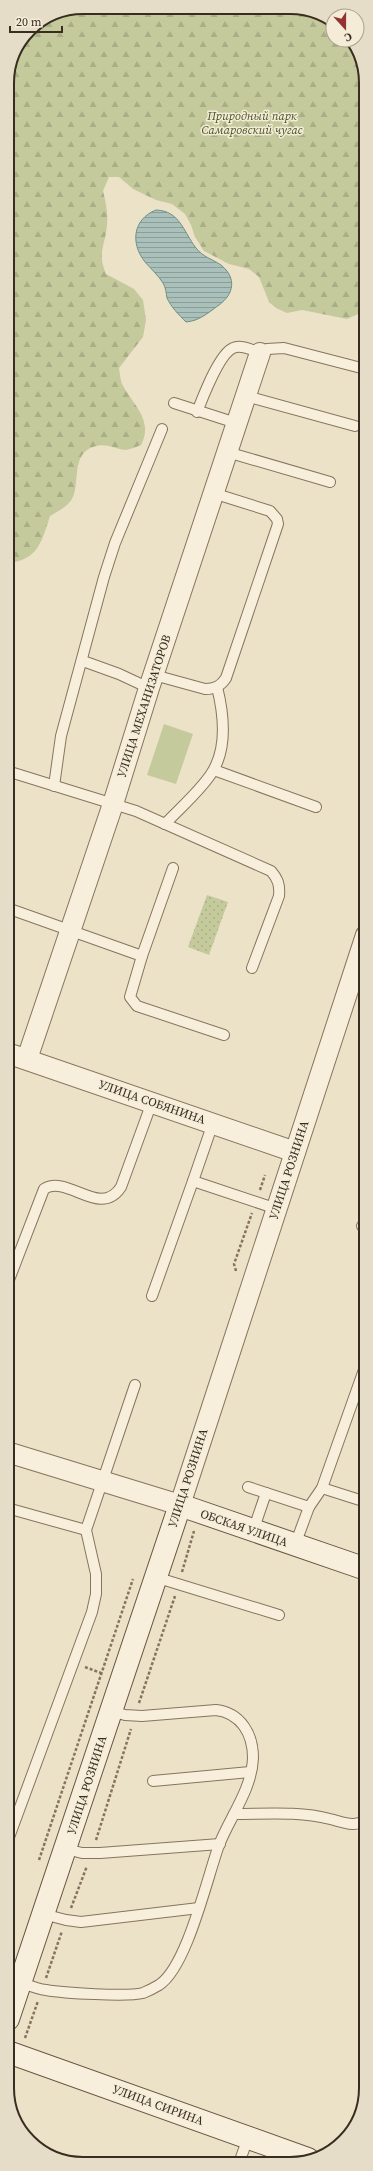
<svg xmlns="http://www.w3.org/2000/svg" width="373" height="2171" viewBox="0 0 373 2171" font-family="'Source Serif 4',serif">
  <defs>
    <pattern id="forest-firs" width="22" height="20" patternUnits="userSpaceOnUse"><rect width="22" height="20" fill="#c4ca9c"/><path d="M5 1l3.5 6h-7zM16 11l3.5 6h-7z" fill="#a9ae86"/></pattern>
    <pattern id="park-dots" width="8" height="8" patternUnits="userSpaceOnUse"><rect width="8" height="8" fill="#c4ca9c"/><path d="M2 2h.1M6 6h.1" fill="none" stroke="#a9ae86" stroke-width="1.8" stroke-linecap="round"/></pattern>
    <pattern id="water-rules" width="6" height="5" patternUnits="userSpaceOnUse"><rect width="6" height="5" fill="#a9c1ba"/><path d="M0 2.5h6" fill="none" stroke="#8b9d97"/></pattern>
  </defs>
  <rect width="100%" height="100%" fill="#ece2c8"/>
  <!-- grass -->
  <path fill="#c4ca9c" d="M164,724L193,734L176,784L147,775Z"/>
  <!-- forest -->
  <path fill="url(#forest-firs)" d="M83,7L309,10L333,24V40H350L365,73V311L347,319L302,310L287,313L276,308L269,302L259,277L249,269L229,264L204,251L195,237L191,225L185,214L172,204L156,200L133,189L119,177H109L103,191C106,203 108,213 107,225C105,247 97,252 106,274L134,289L143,300L146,320L143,337L119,368C120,373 120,379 122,384C133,405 154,420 141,445C136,447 131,449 126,450C117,450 106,442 93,447C71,454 80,485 72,499C67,507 57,512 50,516C42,541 38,561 7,563V78L29,29L54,13Z"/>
  <!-- park -->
  <path fill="url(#park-dots)" d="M207,895L228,902L209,955L188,947Z"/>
  <!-- water -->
  <path fill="url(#water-rules)" stroke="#6f8f87" d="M156,210C180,211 183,231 196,248C203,257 212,259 221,265C237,278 234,294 219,305C208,313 199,321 186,322C179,315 171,307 167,298C166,293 166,288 163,283C158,275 151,269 145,262C130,243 133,219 156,210Z"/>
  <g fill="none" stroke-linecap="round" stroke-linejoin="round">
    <defs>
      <g id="lane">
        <path d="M246,396L355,426"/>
        <path d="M174,403L236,423"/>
        <path d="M197,412C203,397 219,354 233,348C241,344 252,350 260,353L267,349L284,348L365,369"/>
        <path d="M227,452L330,482"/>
        <path d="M83,661L119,674L149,688"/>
        <path d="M154,675L205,689C215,689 221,686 226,678L278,524L277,519L270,511L213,493"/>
        <path d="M214,770L316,807"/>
        <path d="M7,771L136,811L271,871C278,879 280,885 279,896L252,968"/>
        <path d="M54,786L61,736L104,577L115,543L162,429"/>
        <path d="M165,824C180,808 199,792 211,774C228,749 224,715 217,687"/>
        <path d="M173,868L142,956L130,997L137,1006L224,1035"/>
        <path d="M7,908L142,956"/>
        <path d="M213,1123L193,1181L277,1209"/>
        <path d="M362,1226L366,1231"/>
        <path d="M7,1285L44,1189C68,1174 100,1219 121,1187L152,1102"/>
        <path d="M152,1296L193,1181"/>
        <path d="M248,1487L309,1507"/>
        <path d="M322,1488L366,1502"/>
        <path d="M7,1508L86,1530"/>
        <path d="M253,1531L266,1493"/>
        <path d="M295,1545L309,1507L322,1488L366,1364"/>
        <path d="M155,1577L279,1615"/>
        <path d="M153,1781L250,1772"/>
        <path d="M234,1814C266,1814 299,1811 330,1819C343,1822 355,1828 366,1820"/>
        <path d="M8,1840L92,1612L96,1594V1574L86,1530L135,1385"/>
        <path d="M66,1849L82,1853H100L220,1844"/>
        <path d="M43,1914L66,1920L81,1922L199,1908"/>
        <path d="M20,1982C28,1985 37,1989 46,1990C63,1993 127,1997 143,1993C148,1991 154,1988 159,1985C187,1967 207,1878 219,1845C230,1817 252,1789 253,1758C253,1734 241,1713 216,1710L142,1716L125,1715L111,1711"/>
        <path d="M239,2163L248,2138"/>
      </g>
      <g id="street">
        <path d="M7,1053L295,1152"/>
        <path d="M27,1059L113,804L149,688L260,353"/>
        <path d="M7,1452L180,1505L366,935"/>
      </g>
      <g id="secondary">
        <path d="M8,2019L180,1505L366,1569"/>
        <path d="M8,2052L308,2159"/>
      </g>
    </defs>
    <!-- lane casing -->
    <use href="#lane" stroke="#88745e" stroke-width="12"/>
    <!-- street casing -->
    <use href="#street" stroke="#88745e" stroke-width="22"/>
    <!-- secondary casing -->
    <use href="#secondary" stroke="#6a5641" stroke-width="24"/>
    <!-- path -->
    <g stroke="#88745e" stroke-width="2.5" stroke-dasharray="3 2" stroke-linecap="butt">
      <path d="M260,1190L265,1175"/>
      <path d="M236,1271L234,1264L252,1213"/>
      <path d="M182,1572L194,1531"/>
      <path d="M85,1667L101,1673"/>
      <path d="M139,1703L175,1596"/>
      <path d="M96,1840L131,1729"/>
      <path d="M39,1860L133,1579"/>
      <path d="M71,1908L87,1866"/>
      <path d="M46,1978L62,1931"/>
      <path d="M25,2038L38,2001"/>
      <path d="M8,2079L10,2074"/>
    </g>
    <!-- lane -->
    <use href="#lane" stroke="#f7efdb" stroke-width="10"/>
    <!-- street -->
    <use href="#street" stroke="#f7efdb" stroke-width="20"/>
    <!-- secondary -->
    <use href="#secondary" stroke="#f7efdb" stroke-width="22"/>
  </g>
  <g text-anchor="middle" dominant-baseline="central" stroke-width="3" stroke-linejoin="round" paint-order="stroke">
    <!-- park labels -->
    <g font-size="12" font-style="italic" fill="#495428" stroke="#f4ecd7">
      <text x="252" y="116">Природный парк<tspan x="252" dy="14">Самаровский чугас</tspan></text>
    </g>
    <!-- street labels -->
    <g font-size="12" fill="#392d21" stroke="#f4ecd7">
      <text transform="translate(144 706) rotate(-72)">УЛИЦА МЕХАНИЗАТОРОВ</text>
      <text transform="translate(152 1102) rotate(19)">УЛИЦА СОБЯНИНА</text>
      <text transform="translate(289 1170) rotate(-72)">УЛИЦА РОЗНИНА</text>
      <text transform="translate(188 1478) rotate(-72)">УЛИЦА РОЗНИНА</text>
      <text transform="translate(244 1528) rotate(19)">ОБСКАЯ УЛИЦА</text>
      <text transform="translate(87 1785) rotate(-72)">УЛИЦА РОЗНИНА</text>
      <text transform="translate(158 2105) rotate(20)">УЛИЦА СИРИНА</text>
    </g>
  </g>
  <!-- crop -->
  <path d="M0 0H373V2171H0ZM83 14H290A69 69 0 0 1 359 83V2088A69 69 0 0 1 290 2157H83A69 69 0 0 1 14 2088V83A69 69 0 0 1 83 14Z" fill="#e5ddc8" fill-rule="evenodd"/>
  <path fill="none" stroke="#392d21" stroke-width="2" d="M83 14H290A69 69 0 0 1 359 83V2088A69 69 0 0 1 290 2157H83A69 69 0 0 1 14 2088V83A69 69 0 0 1 83 14Z"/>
  <!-- north arrow -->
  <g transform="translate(345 28) rotate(159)"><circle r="19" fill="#f4ecd7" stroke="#a9a08e"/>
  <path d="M0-3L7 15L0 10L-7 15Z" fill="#943131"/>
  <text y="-6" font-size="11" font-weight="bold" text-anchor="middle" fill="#392d21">С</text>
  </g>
  <!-- scale -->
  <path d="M10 26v6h52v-6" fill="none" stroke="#392d21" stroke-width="2"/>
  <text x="16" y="26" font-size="12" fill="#392d21" stroke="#f4ecd7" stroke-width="3" paint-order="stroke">20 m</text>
</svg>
